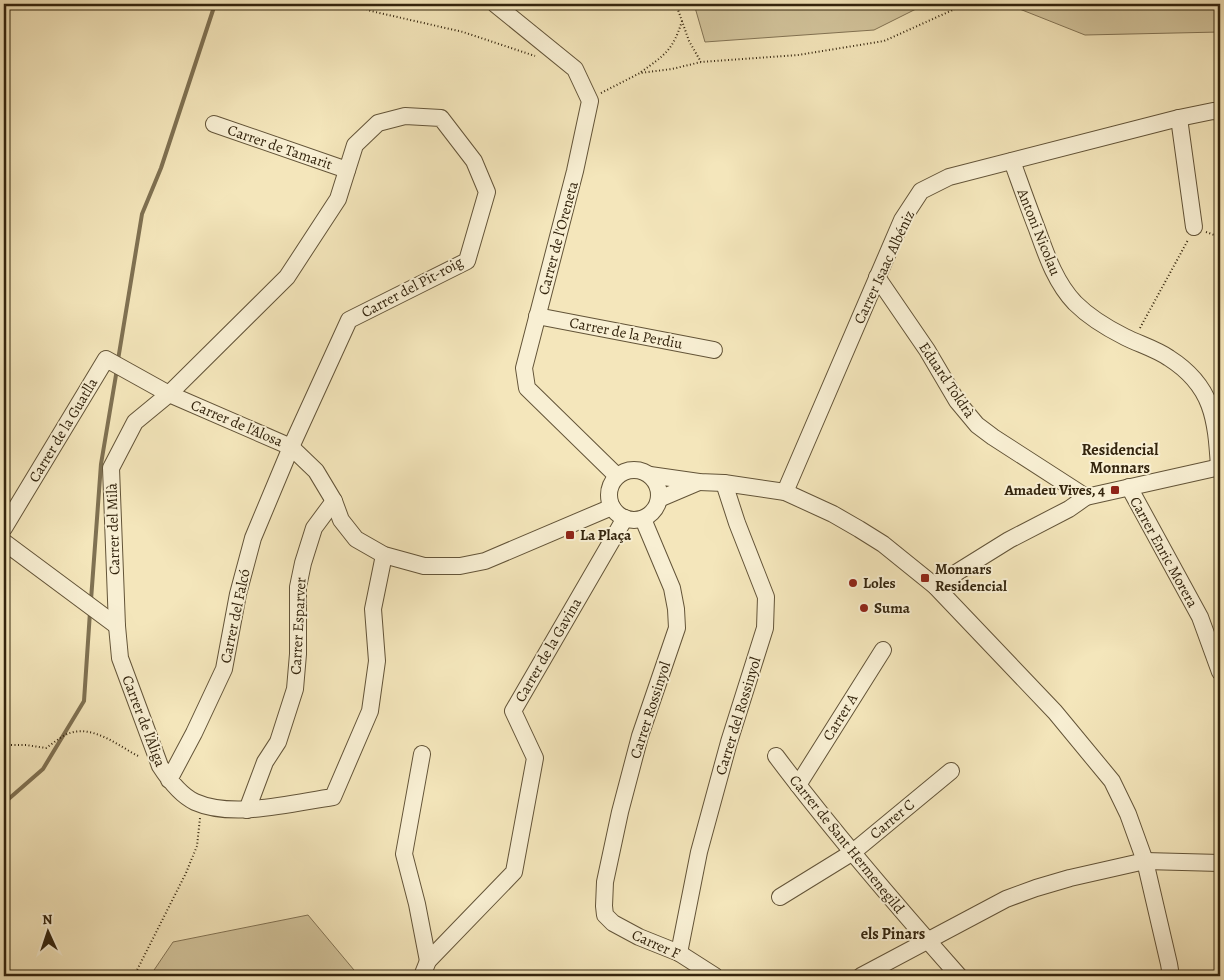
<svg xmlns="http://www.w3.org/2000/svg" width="1224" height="980" viewBox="0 0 1224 980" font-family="Alegreya,serif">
  <rect width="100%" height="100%" fill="#f4e6bb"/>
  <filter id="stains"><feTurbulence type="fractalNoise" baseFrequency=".004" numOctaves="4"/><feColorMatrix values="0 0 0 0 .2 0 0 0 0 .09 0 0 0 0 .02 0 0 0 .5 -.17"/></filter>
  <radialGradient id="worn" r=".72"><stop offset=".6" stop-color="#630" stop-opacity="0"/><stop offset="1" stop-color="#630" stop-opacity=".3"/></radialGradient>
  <!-- green -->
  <g fill="#d3c59d" stroke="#837455">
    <path d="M694,4H926L874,30L705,42Z"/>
    <path d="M1016,4H1220V32L1085,35L1012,6Z"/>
    <path d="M308,915L359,976H150L173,942Z"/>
  </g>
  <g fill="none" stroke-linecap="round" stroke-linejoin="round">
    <!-- stream -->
    <g stroke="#7f7152" stroke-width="4">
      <path d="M118,360L142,214L161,168L215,4"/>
      <path d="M91,600L101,464L117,369"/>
      <path d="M4,803L43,769L84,701L90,612"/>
    </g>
    <defs>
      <g id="minor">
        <path d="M495,4L575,69L590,101L575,171L524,368L527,388L617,476"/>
        <path d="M1179,118L1194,227"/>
        <path d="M214,124L347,170"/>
        <path d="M1012,161C1020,183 1028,206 1037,229C1046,254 1055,282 1075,303C1089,317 1107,328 1125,337C1139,344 1156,349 1169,358C1213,386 1216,419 1219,467"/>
        <path d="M877,277L927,350L957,401L977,425L993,437L1086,497"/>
        <path d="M537,316L714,350"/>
        <circle cx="634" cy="495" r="25"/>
        <path d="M650,475L699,482L724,483L785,492L833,514L859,529L883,544L935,586L1055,712L1112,781L1128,814L1145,861L1169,964L1171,976"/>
        <path d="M1129,487L1200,617L1220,672"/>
        <path d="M785,492L902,220L921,191L949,177L1179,118L1213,111L1220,112"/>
        <path d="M659,499L699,482"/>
        <path d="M643,519L672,588L676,609L677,628L640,736L620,812L605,882L604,906L605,915L613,923L639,937L679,953L715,976"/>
        <path d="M4,528L106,359L169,394L291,447L316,471L334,501L341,520L356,539L384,555L424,566H460L485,561L612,507"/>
        <path d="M4,542L117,626"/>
        <path d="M935,586L1009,540L1069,509L1086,497L1220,467"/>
        <path d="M422,754L404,854L417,904L428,961"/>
        <path d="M776,756C833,832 896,905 959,976"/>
        <path d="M169,780L194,733L224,669L238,594L253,538L291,447L349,320L467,261L487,192L474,161L441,118L405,116L378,123L355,145L338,199L287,277L169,394L135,422L111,468L117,626L120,658L160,766C169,780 180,795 195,802C233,819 293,803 333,797L370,711L377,661L373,609L384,555"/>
        <path d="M798,785L883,650"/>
        <path d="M247,810L265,762L278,742L295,689L298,654V587L303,563L314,528L334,501"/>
        <path d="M780,897L853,852L951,771"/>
        <path d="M679,953L699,852L729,742L765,628L766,597L737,523L724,483"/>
        <path d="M422,976L428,961L514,872L535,758L513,711L625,518"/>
        <path d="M861,976L1006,899L1036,888L1070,878L1145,861L1220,863"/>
      </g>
    </defs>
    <!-- minor casing -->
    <use href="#minor" stroke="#635438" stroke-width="18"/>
    <!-- path -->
    <g stroke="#33240d" stroke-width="2" stroke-dasharray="1 2.5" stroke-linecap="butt">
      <path d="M353,4L371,11L463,32L535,56"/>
      <path d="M676,4L689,41L701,62"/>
      <path d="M641,72C665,55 673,50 682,21"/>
      <path d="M601,93L640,73L672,69L701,62L798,55L884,41L966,4"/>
      <path d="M1206,232L1220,237"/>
      <path d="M1140,328L1188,240"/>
      <path d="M4,745H26L46,748C52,744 58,739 65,735C91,722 118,746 140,757"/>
      <path d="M134,976L186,873L197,846L200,818"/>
    </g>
    <!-- minor -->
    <use href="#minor" stroke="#f8efd3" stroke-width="16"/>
  </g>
  <!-- markers -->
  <g fill="#8f2418" stroke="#f8efd3" stroke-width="2">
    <rect x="1110" y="485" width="10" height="10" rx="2.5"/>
    <rect x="565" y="530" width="10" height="10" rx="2.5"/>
    <rect x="920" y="573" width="10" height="10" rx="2.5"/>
    <circle cx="853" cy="583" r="5"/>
    <circle cx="864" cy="608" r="5"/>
  </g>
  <g text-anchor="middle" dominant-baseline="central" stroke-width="4" stroke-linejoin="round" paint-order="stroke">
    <!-- street labels -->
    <g font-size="15" fill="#33240d" stroke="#f8efd3">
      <text transform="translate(280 147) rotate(19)">Carrer de Tamarit</text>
      <text transform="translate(1039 232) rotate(68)">Antoni Nicolau</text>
      <text transform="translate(558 238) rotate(-75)">Carrer de l'Oreneta</text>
      <text transform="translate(884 267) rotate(-65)">Carrer Isaac Albéniz</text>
      <text transform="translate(412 287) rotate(-28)">Carrer del Pit-roig</text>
      <text transform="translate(626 333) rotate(11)">Carrer de la Perdiu</text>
      <text transform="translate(947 380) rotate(56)">Eduard Toldrà</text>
      <text transform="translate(237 423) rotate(23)">Carrer de l'Alosa</text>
      <text transform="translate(63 430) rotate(-59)">Carrer de la Guatlla</text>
      <text transform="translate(113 529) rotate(-92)">Carrer del Milà</text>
      <text transform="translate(1164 552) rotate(61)">Carrer Enric Morera</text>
      <text transform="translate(235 616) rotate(-78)">Carrer del Falcó</text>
      <text transform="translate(298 626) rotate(-87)">Carrer Esparver</text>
      <text transform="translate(548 650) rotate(-60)">Carrer de la Gavina</text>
      <text transform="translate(650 710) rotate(-72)">Carrer Rossinyol</text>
      <text transform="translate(738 716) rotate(-73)">Carrer del Rossinyol</text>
      <text transform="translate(840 717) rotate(-58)">Carrer A</text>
      <text transform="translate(144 721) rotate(69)">Carrer de l'Àliga</text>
      <text transform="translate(892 819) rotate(-40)">Carrer C</text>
      <text transform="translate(847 844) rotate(51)">Carrer de Sant Hermenegild</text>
      <text transform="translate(656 944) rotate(24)">Carrer F</text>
    </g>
    <!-- poi labels -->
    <g font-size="15" font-weight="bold" fill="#33240d" stroke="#f8efd3" text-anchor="start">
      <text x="1105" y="490" text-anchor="end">Amadeu Vives, 4</text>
      <text x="580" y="535">La Plaça</text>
      <text x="935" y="569">Monnars<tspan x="935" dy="17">Residencial</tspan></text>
      <text x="863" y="583">Loles</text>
      <text x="874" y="608">Suma</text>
    </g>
    <!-- neighbourhood labels -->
    <g font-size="16" font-weight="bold" fill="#33240d" stroke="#f8efd3">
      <text x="1120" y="450">Residencial<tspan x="1120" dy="18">Monnars</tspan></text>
      <text x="893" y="934">els Pinars</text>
    </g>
  </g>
  <!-- margin -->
  <rect width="1224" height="980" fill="none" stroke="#f4e6bb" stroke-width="20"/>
  <rect x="5" y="5" width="1214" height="970" fill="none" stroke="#33240d" stroke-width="2.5"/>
  <rect x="10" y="10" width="1204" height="960" fill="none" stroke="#33240d"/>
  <!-- north arrow -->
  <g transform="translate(48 932) rotate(357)" stroke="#f8efd3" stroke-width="4" paint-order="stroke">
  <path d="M0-4L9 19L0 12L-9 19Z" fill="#33240d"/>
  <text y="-8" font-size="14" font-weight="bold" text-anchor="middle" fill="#33240d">N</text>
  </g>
  <rect width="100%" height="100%" filter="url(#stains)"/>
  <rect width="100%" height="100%" fill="url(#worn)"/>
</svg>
